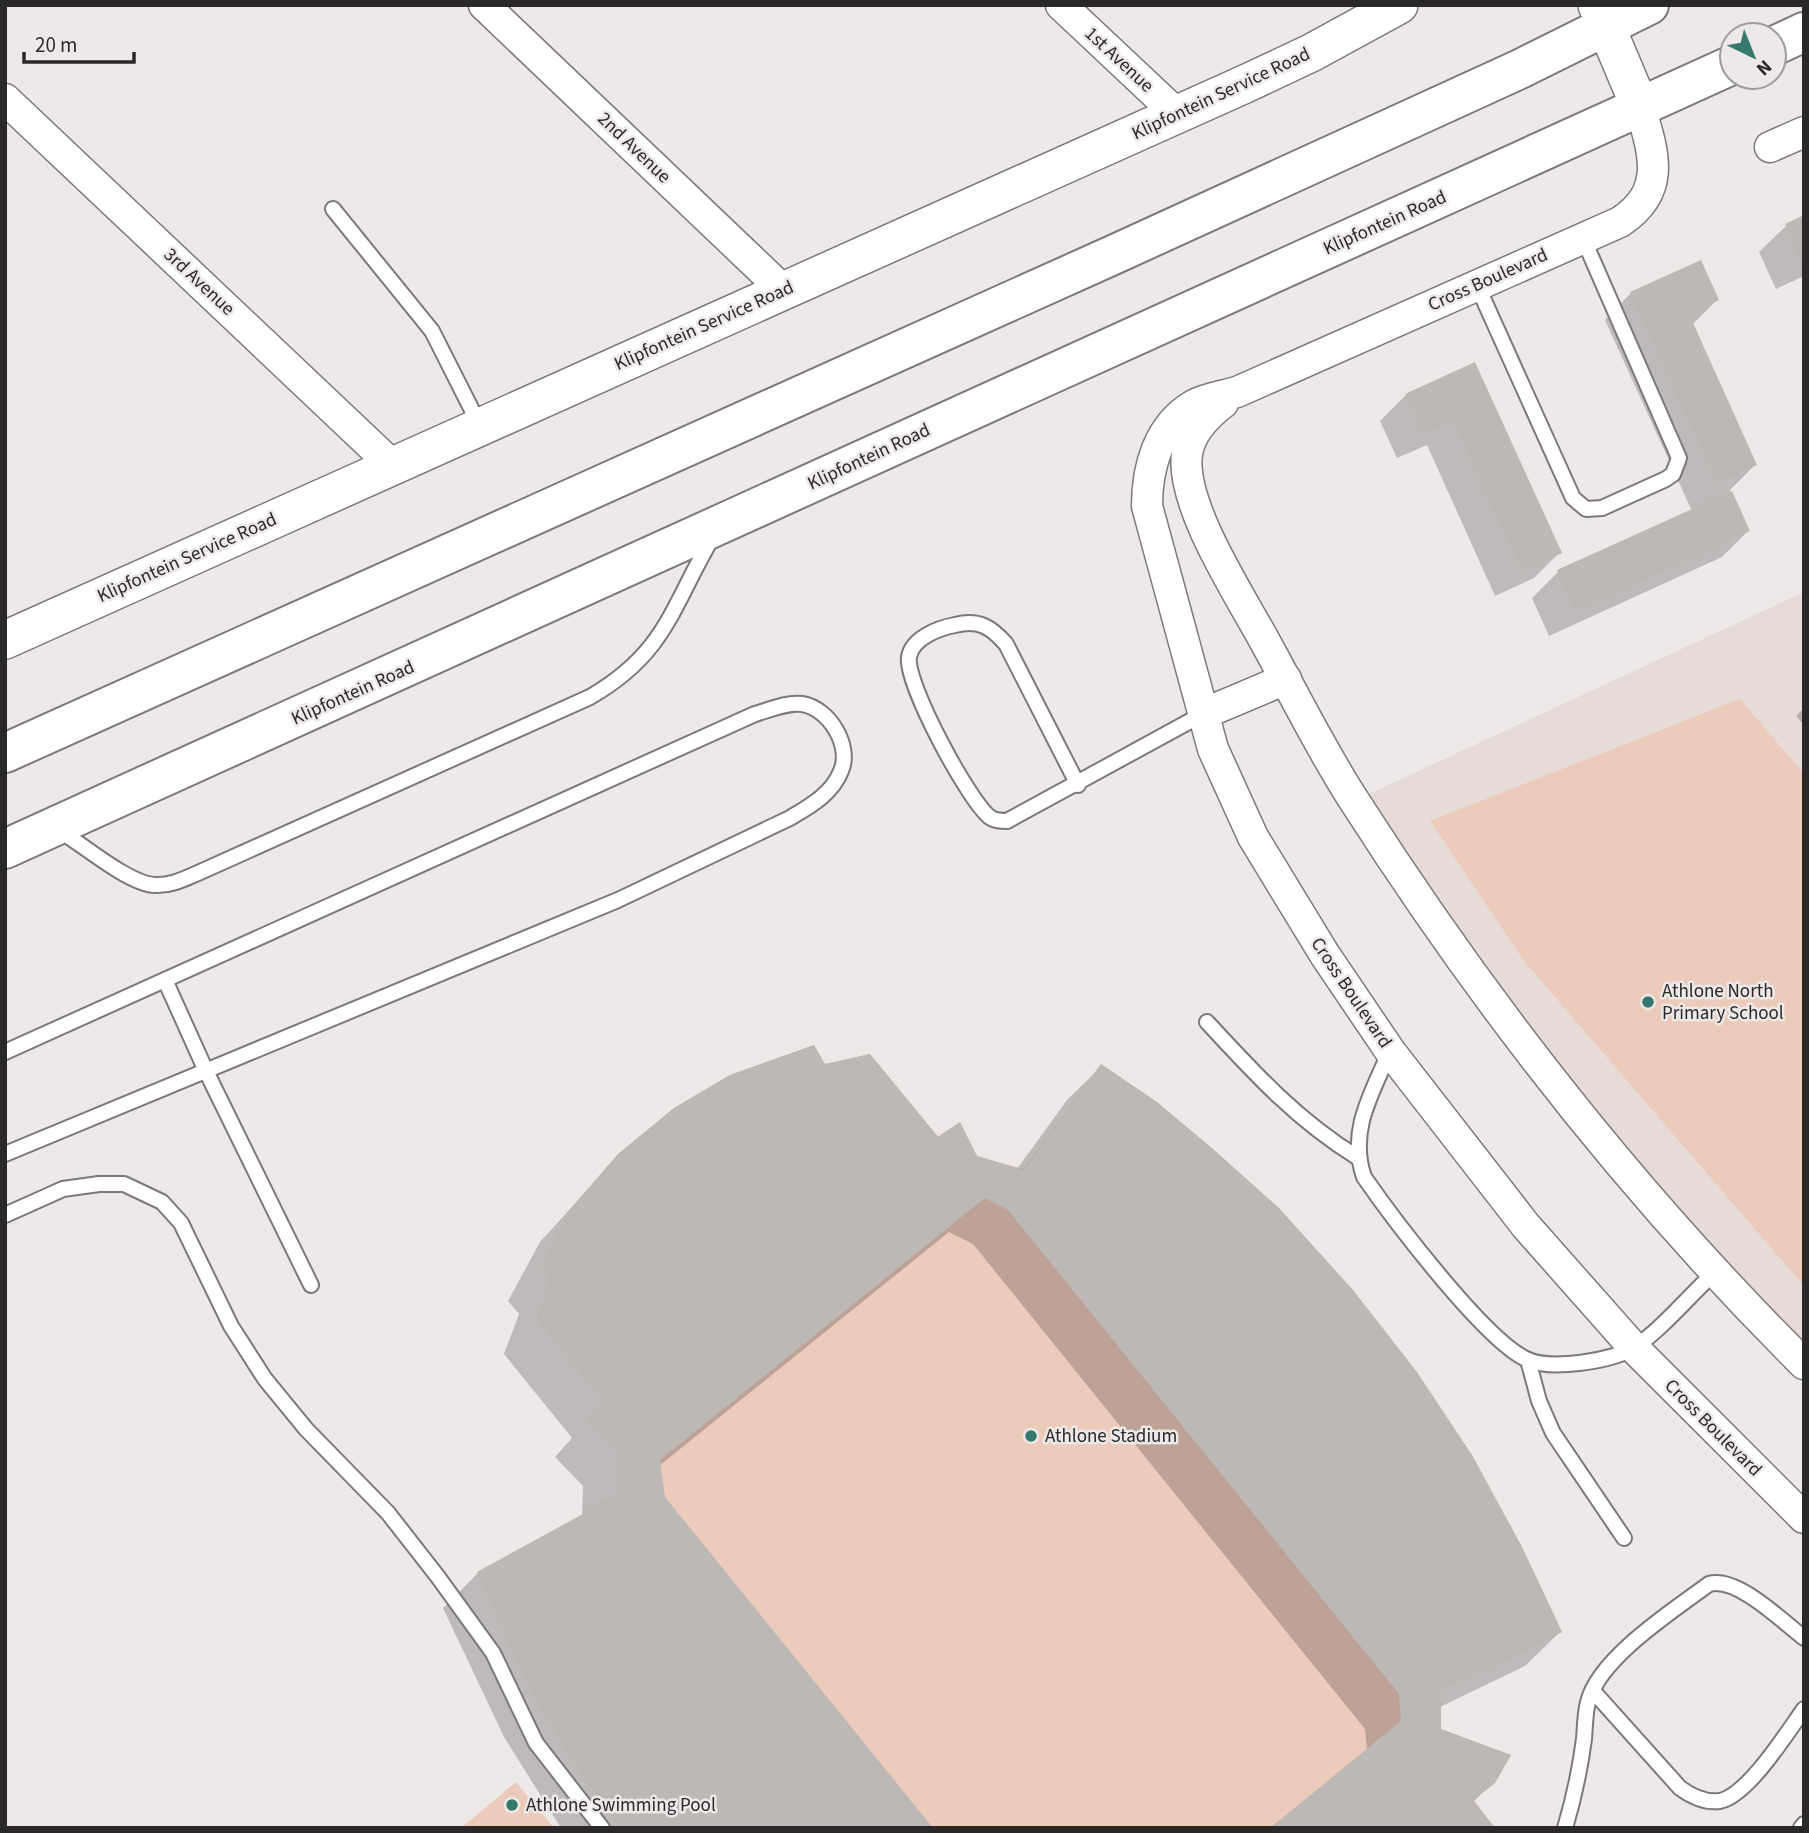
<svg xmlns="http://www.w3.org/2000/svg" width="1809" height="1833" viewBox="0 0 1809 1833" font-family="'Source Sans 3',sans-serif">
  <rect width="100%" height="100%" fill="#ede9e8"/>
  <!-- built -->
  <path fill="#e6dbd6" d="M1804,592V1364L1606,1151L1354,801Z"/>
  <!-- green -->
  <g fill="#edcbbb">
    <path d="M1740,699L1804,774V1286L1524,961L1430,821Z"/>
    <path d="M814,1045L825,1064L870,1054L938,1136L960,1122L977,1156L1024,1169L1101,1064L1157,1102L1279,1208L1472,1455L1522,1547L1562,1632L1441,1689V1729L1511,1755L1495,1783L1474,1800L1495,1828H621L597,1797L538,1702L477,1572L616,1496L617,1451L588,1421L606,1402L538,1319L552,1279L542,1265L574,1205L618,1154L674,1108L730,1075Z"/>
    <path d="M516,1782L554,1828H461Z"/>
  </g>
  <!-- shadow -->
  <g fill="#0003">
    <path d="M1804,217V276L1776,289L1759,252L1786,226Z"/>
    <path d="M1631,293L1717,300L1692,325L1755,465L1730,490L1748,531L1722,557L1549,636L1532,598L1558,572L1692,511L1605,320Z"/>
    <path d="M1474,364L1560,552L1534,578L1495,596L1427,445L1397,458L1380,421L1406,395Z"/>
    <path d="M1804,708V725L1796,716Z"/>
    <path d="M824,1066L938,1139L976,1158L1017,1169L1067,1100L1102,1066L1560,1632L1525,1666L1440,1707L1439,1730L1494,1781L1473,1802L1367,1751L1365,1729L973,1244L949,1232L659,1466L663,1497L931,1828H561L504,1737L443,1608L478,1573L582,1517L583,1486L555,1457L572,1438L504,1354L519,1314L508,1301L540,1242L619,1155Z"/>
  </g>
  <!-- building -->
  <g fill="#bbb8b6">
    <path d="M1804,215V267L1785,224Z"/>
    <path d="M1701,260L1719,300L1689,314L1757,465L1717,483L1630,292Z"/>
    <path d="M1475,362L1562,553L1522,571L1453,420L1424,433L1405,394Z"/>
    <path d="M1732,491L1750,531L1575,611L1557,570Z"/>
    <path d="M814,1045L825,1064L870,1054L938,1137L960,1122L977,1156L1024,1170L1101,1064L1157,1102L1213,1149L1279,1208L1353,1290L1417,1372L1472,1455L1522,1547L1562,1632L1441,1689V1729L1511,1755L1495,1783L1473,1800L1495,1828H1270L1401,1721L1399,1694L1008,1210L985,1198L660,1460L665,1497L933,1828H621L597,1797L538,1702L477,1572L616,1496L617,1451L588,1421L606,1402L538,1319L552,1279L542,1265L574,1205L618,1154L674,1108L730,1075Z"/>
  </g>
  <g fill="none" stroke-linecap="round" stroke-linejoin="round">
    <defs>
      <g id="service">
        <path d="M333,209L432,331L480,426"/>
        <path d="M1477,285L1573,498L1586,509L1602,508L1666,479L1673,474L1679,458L1583,238"/>
        <path d="M1078,785L1006,644C991,627 979,619 955,625C939,628 912,638 909,657C905,683 970,804 991,818C996,821 1001,821 1007,821L1203,714"/>
        <path d="M59,830C83,845 129,884 155,885C170,886 184,879 198,873L590,697C666,653 671,608 712,538"/>
        <path d="M165,980L206,1071L311,1285"/>
        <path d="M1207,1022C1254,1073 1298,1121 1357,1157"/>
        <path d="M1390,1051C1372,1093 1348,1131 1364,1177C1393,1219 1484,1339 1526,1359C1550,1371 1613,1361 1635,1347C1661,1330 1692,1293 1716,1271"/>
        <path d="M5,1052L755,714C769,710 787,702 802,704C829,708 852,746 841,771C832,794 810,806 790,818L618,900L5,1154"/>
        <path d="M5,1215L63,1189L99,1184H124L162,1202L181,1223L231,1326L265,1379L306,1429L388,1513L438,1577L493,1653L536,1743L602,1828"/>
        <path d="M1528,1360L1539,1401L1553,1433L1624,1538"/>
        <path d="M1593,1691L1680,1788C1691,1796 1705,1803 1720,1801C1748,1795 1787,1733 1804,1709"/>
        <path d="M1565,1828C1574,1798 1580,1769 1584,1739C1585,1727 1585,1713 1588,1702C1599,1658 1674,1610 1709,1584C1737,1576 1782,1621 1804,1638"/>
        <path d="M1801,1828L1804,1824"/>
      </g>
      <g id="minor">
        <path d="M484,5L783,290"/>
        <path d="M1061,5L1177,114"/>
        <path d="M5,99L392,465"/>
        <path d="M1640,107C1654,154 1667,191 1620,222L1237,392C1223,396 1206,398 1194,405C1158,426 1147,468 1147,506L1213,749L1253,837L1325,955L1390,1051L1526,1226L1634,1348L1804,1518"/>
        <path d="M1770,147L1804,132"/>
        <path d="M1223,403C1206,416 1190,432 1187,454C1180,504 1239,594 1263,638C1293,692 1321,750 1355,802C1485,1005 1633,1194 1804,1364"/>
        <path d="M1203,714L1286,679"/>
      </g>
      <g id="tertiary">
        <path d="M1597,5L1640,107"/>
        <path d="M5,640L1245,84L1311,53L1399,5"/>
      </g>
      <g id="secondary">
        <path d="M1774,46L1804,32"/>
        <path d="M5,753L1113,255L1520,69L1649,5"/>
        <path d="M5,849L1732,65"/>
      </g>
    </defs>
    <!-- service casing -->
    <use href="#service" stroke="#7d7978" stroke-width="18"/>
    <!-- minor casing -->
    <use href="#minor" stroke="#7d7978" stroke-width="33"/>
    <!-- tertiary casing -->
    <use href="#tertiary" stroke="#7d7978" stroke-width="40"/>
    <!-- secondary casing -->
    <use href="#secondary" stroke="#7d7978" stroke-width="42"/>
    <!-- service -->
    <use href="#service" stroke="#fff" stroke-width="14"/>
    <!-- minor -->
    <use href="#minor" stroke="#fff" stroke-width="30"/>
    <!-- tertiary -->
    <use href="#tertiary" stroke="#fff" stroke-width="37"/>
    <!-- secondary -->
    <use href="#secondary" stroke="#fff" stroke-width="38"/>
  </g>
  <!-- markers -->
  <g fill="#35796e" stroke="#ede9e8" stroke-width="2.5">
    <circle cx="1648" cy="1002" r="7"/>
    <circle cx="1031" cy="1436" r="7"/>
    <circle cx="512" cy="1805" r="7"/>
  </g>
  <g text-anchor="middle" dominant-baseline="central" stroke-width="5" stroke-linejoin="round" paint-order="stroke">
    <!-- street labels -->
    <g font-size="19" fill="#2a2828" stroke="#ede9e8">
      <text transform="translate(1119 60) rotate(43)">1st Avenue</text>
      <text transform="translate(1221 94) rotate(-25)">Klipfontein Service Road</text>
      <text transform="translate(634 148) rotate(44)">2nd Avenue</text>
      <text transform="translate(1385 223) rotate(-24)">Klipfontein Road</text>
      <text transform="translate(1488 280) rotate(-24)">Cross Boulevard</text>
      <text transform="translate(199 282) rotate(43)">3rd Avenue</text>
      <text transform="translate(704 326) rotate(-24)">Klipfontein Service Road</text>
      <text transform="translate(869 457) rotate(-25)">Klipfontein Road</text>
      <text transform="translate(187 558) rotate(-24)">Klipfontein Service Road</text>
      <text transform="translate(353 693) rotate(-24)">Klipfontein Road</text>
      <text transform="translate(1351 993) rotate(56)">Cross Boulevard</text>
      <text transform="translate(1713 1428) rotate(45)">Cross Boulevard</text>
    </g>
    <!-- poi labels -->
    <g font-size="19" fill="#2a2828" stroke="#ede9e8" text-anchor="start">
      <text x="1662" y="991">Athlone North<tspan x="1662" dy="22">Primary School</tspan></text>
      <text x="1045" y="1436">Athlone Stadium</text>
      <text x="526" y="1805">Athlone Swimming Pool</text>
    </g>
  </g>
  <!-- border -->
  <rect width="1809" height="1833" fill="none" stroke="#2a2828" stroke-width="14"/>
  <!-- north arrow -->
  <g transform="translate(1753 56) rotate(137)"><circle r="33" fill="#ede9e8" stroke="#9f9c9b" stroke-width="2"/>
  <path d="M0-5L12 26L0 18L-12 26Z" fill="#35796e"/>
  <text y="-10" font-size="19" font-weight="bold" text-anchor="middle" fill="#2a2828">N</text>
  </g>
  <!-- scale -->
  <path d="M24 52v10h110v-10" fill="none" stroke="#2a2828" stroke-width="3.5"/>
  <text x="35" y="52" font-size="21" fill="#2a2828" stroke="#ede9e8" stroke-width="5" paint-order="stroke">20 m</text>
</svg>
